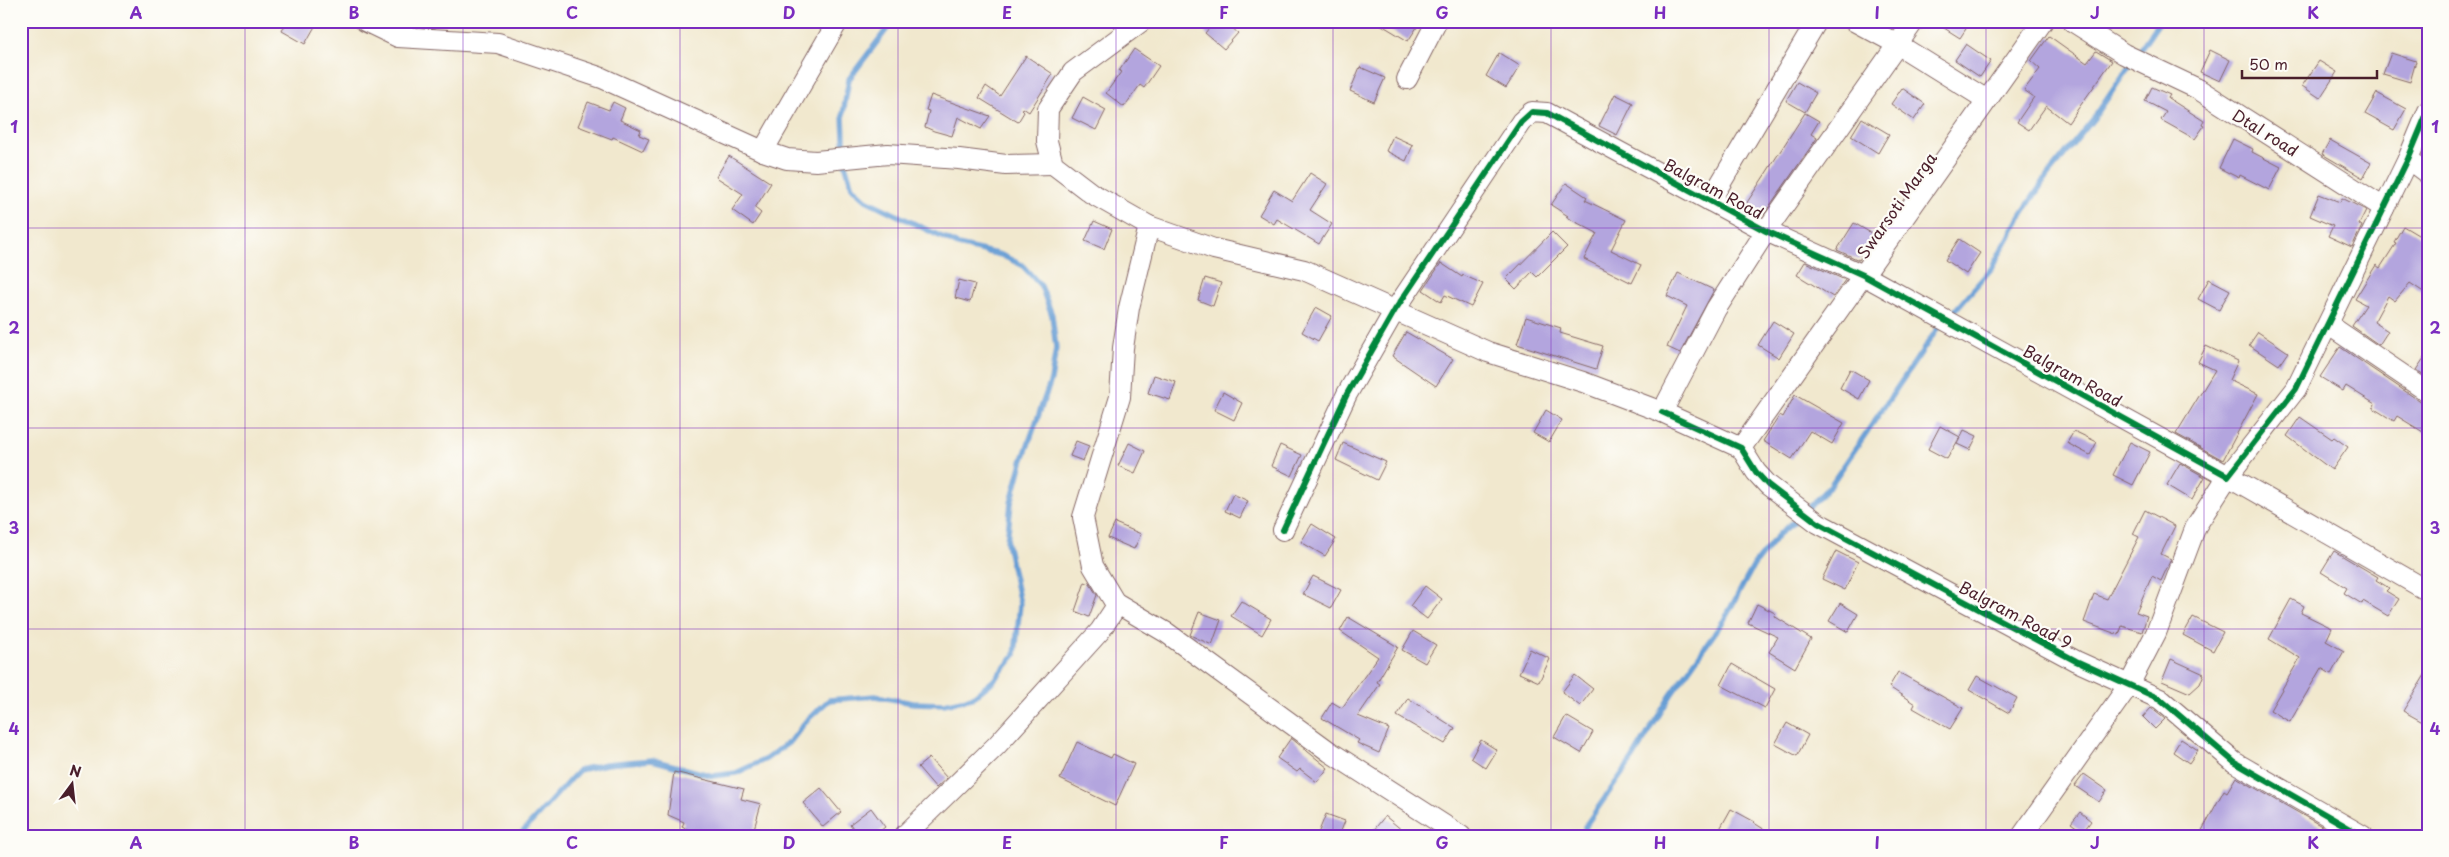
<svg xmlns="http://www.w3.org/2000/svg" width="2449" height="857" viewBox="0 0 2449 857" font-family="'Playpen Sans',sans-serif">
  <rect width="100%" height="100%" fill="#fdfcf7"/>
  <filter id="ink" filterUnits="userSpaceOnUse"><feTurbulence type="fractalNoise" baseFrequency=".02" numOctaves="2"/><feDisplacementMap in="SourceGraphic" scale="10" xChannelSelector="R" yChannelSelector="G"/><feConvolveMatrix kernelMatrix="1 2 1 2 8 2 1 2 1" color-interpolation-filters="sRGB"/></filter>
  <filter id="wash" filterUnits="userSpaceOnUse"><feTurbulence type="fractalNoise" baseFrequency=".0096" numOctaves="4" result="noise"/><feDisplacementMap in="SourceGraphic" scale="20" xChannelSelector="R" yChannelSelector="G"/><feGaussianBlur stdDeviation="1.12" result="paint"/><feColorMatrix in="noise" values="0 0 0 0 0 0 0 0 0 0 0 0 0 0 0 0 0 1.4 0 .05"/><feComposite in="paint" operator="in"/></filter>
  <g filter="url(#wash)">
    <rect width="100%" height="100%" fill="#f1e8ce"/>
    <g fill="none" stroke-linecap="round" stroke-linejoin="round">
      <!-- stream -->
      <g stroke="#669dd4" stroke-width="5.5">
        <path d="M1950,316L1991,269L2023,212L2048,175L2094,118L2160,21"/>
        <path d="M1807,509L1830,486L1940,325"/>
        <path d="M519,836L579,770L606,764L652,760L713,776L736,773L766,759L791,741L806,721L829,700L875,696L913,703L944,704L972,698L993,681L1015,655L1020,604L1007,542L1011,503L1022,462L1051,380L1056,348L1052,315L1041,286L1022,265L1001,255L958,245L866,200L852,187L845,164L843,114L849,79L893,21"/>
        <path d="M1582,836L1588,822L1633,758L1671,695L1724,620L1754,565L1779,534L1801,516"/>
      </g>
    </g>
    <g id="blocks">
      <!-- building -->
      <g fill="#b3a5de">
        <path d="M287,21H318L305,44L282,31Z"/>
        <path d="M1215,21H1224L1238,33L1224,49L1205,33Z"/>
        <path d="M1375,21H1421L1408,41Z"/>
        <path d="M1933,21H1971L1960,38Z"/>
        <path d="M2049,36L2087,63L2096,51L2112,61L2068,123L2046,106L2029,130L2017,122L2034,97L2024,90L2040,69L2031,61Z"/>
        <path d="M1966,44L1991,61L1980,77L1955,60Z"/>
        <path d="M1134,49L1159,66L1144,88L1140,85L1124,107L1106,93L1121,72L1119,71Z"/>
        <path d="M2210,50L2230,60L2220,81L2200,72Z"/>
        <path d="M1499,53L1520,66L1506,88L1486,76Z"/>
        <path d="M2391,53L2416,61L2410,82L2383,74Z"/>
        <path d="M1026,56L1053,74L1029,112L1023,108L1022,110L1024,112L1018,122L979,98L986,86L1000,96Z"/>
        <path d="M2319,61L2337,72L2320,98L2302,86Z"/>
        <path d="M1360,67L1385,78L1374,102L1350,91Z"/>
        <path d="M1797,82L1816,93L1805,112L1786,101Z"/>
        <path d="M2152,87L2170,95L2168,98L2204,121L2202,125L2204,126L2195,139L2161,120L2166,112L2145,101Z"/>
        <path d="M1902,88L1925,104L1914,120L1891,104Z"/>
        <path d="M2377,93L2406,109L2394,130L2365,114Z"/>
        <path d="M1615,94L1633,103L1617,135L1599,126Z"/>
        <path d="M931,95L945,100L990,116L981,129L958,117L952,136L934,131L925,127L929,111L926,110Z"/>
        <path d="M1083,97L1106,110L1096,130L1072,118Z"/>
        <path d="M588,102L609,110L613,102L625,108L620,120L641,130L639,135L649,139L643,151L613,137L612,139L578,126Z"/>
        <path d="M1805,113L1819,121L1811,134L1817,138L1764,214L1746,204Z"/>
        <path d="M1862,118L1889,134L1878,153L1851,136Z"/>
        <path d="M1393,136L1413,145L1406,161L1386,151Z"/>
        <path d="M2233,139L2253,149L2252,152L2281,167L2269,190L2240,175L2239,178L2219,168Z"/>
        <path d="M2330,140L2371,163L2363,178L2322,154Z"/>
        <path d="M729,156L771,183L755,208L761,213L753,225L732,210L743,194L716,177Z"/>
        <path d="M1310,173L1327,184L1310,210L1332,224L1319,244L1277,219L1274,224L1259,215L1274,190L1292,201Z"/>
        <path d="M1566,183L1587,197L1585,200L1626,220L1611,250L1641,265L1632,283L1584,259L1597,233L1566,217L1568,216L1551,205Z"/>
        <path d="M2319,194L2340,202L2342,198L2366,210L2359,224L2362,226L2352,247L2328,236L2333,226L2310,216Z"/>
        <path d="M1094,221L1112,229L1104,249L1085,241Z"/>
        <path d="M1854,223L1876,236L1859,260L1837,250Z"/>
        <path d="M2403,226L2428,241V295L2410,283L2395,301L2388,296L2374,322L2388,331L2379,345L2352,326L2366,305L2355,299L2376,265L2380,268L2396,243L2394,242Z"/>
        <path d="M1552,232L1567,247L1537,277L1532,272L1516,289L1506,279Z"/>
        <path d="M1959,239L1980,253L1966,274L1945,260Z"/>
        <path d="M1805,262L1845,280L1833,297L1797,275Z"/>
        <path d="M1441,263L1462,277L1463,275L1483,284L1471,307L1445,295L1441,302L1423,290Z"/>
        <path d="M1678,273L1714,290L1680,353L1667,347L1687,306L1667,296Z"/>
        <path d="M1205,278L1221,283L1213,306L1198,300Z"/>
        <path d="M2209,279L2230,290L2219,310L2198,299Z"/>
        <path d="M959,280L975,284L970,302L955,298Z"/>
        <path d="M1316,307L1332,316L1318,341L1302,332Z"/>
        <path d="M1526,317L1561,328L1560,333L1603,346L1596,369L1517,344Z"/>
        <path d="M1773,321L1794,334L1779,358L1758,345Z"/>
        <path d="M1406,332L1453,359L1436,386L1392,356Z"/>
        <path d="M2258,332L2288,352L2279,365L2249,345Z"/>
        <path d="M2206,346L2238,361L2229,380L2258,394L2223,460L2176,434L2215,370L2198,362Z"/>
        <path d="M2340,347L2421,402L2428,404V435L2397,416L2394,421L2373,408L2375,404L2346,386L2343,391L2320,377Z"/>
        <path d="M2428,352V377L2416,370Z"/>
        <path d="M1850,369L1869,380L1859,399L1840,388Z"/>
        <path d="M1154,375L1176,382L1170,400L1148,393Z"/>
        <path d="M1223,392L1242,403L1234,420L1214,410Z"/>
        <path d="M1795,395L1844,423L1832,444L1810,431L1792,459L1763,441L1780,415L1783,417Z"/>
        <path d="M1546,410L1562,420L1549,442L1533,433Z"/>
        <path d="M2300,417L2332,439L2334,437L2348,447L2332,470L2287,436Z"/>
        <path d="M1940,426L1960,437L1947,459L1928,449Z"/>
        <path d="M1964,430L1977,436L1970,450L1957,444Z"/>
        <path d="M2074,431L2097,442L2090,455L2067,443Z"/>
        <path d="M1076,441L1089,446L1083,461L1070,456Z"/>
        <path d="M2130,442L2150,452L2133,485L2113,475Z"/>
        <path d="M1129,443L1145,451L1135,473L1118,466Z"/>
        <path d="M1343,443L1386,462L1377,480L1336,460Z"/>
        <path d="M1280,445L1302,455L1292,476L1271,466Z"/>
        <path d="M2180,463L2205,477L2192,500L2167,485Z"/>
        <path d="M1233,494L1248,501L1240,518L1225,511Z"/>
        <path d="M2145,510L2175,526L2161,554L2171,559L2161,581L2152,576L2136,612L2147,616L2142,632L2122,626L2119,635L2084,622L2094,594L2107,599L2139,537L2133,534Z"/>
        <path d="M1115,523L1141,534L1134,549L1108,538Z"/>
        <path d="M1312,524L1336,539L1325,556L1301,542Z"/>
        <path d="M1836,551L1858,562L1845,590L1822,579Z"/>
        <path d="M2334,551L2378,577L2376,580L2389,588L2386,591L2399,599L2388,616L2363,601L2362,604L2344,593L2347,588L2321,572Z"/>
        <path d="M1313,576L1341,590L1331,608L1303,594Z"/>
        <path d="M1085,582L1090,584L1097,595L1089,617L1075,611Z"/>
        <path d="M1425,586L1442,599L1427,619L1410,606Z"/>
        <path d="M2291,599L2304,606L2301,613L2332,628L2326,641L2344,651L2331,674L2321,668L2290,722L2270,710L2300,658L2269,639Z"/>
        <path d="M1241,601L1271,619L1262,635L1231,616Z"/>
        <path d="M1840,603L1858,614L1848,632L1829,621Z"/>
        <path d="M1757,604L1775,613L1774,616L1811,639L1795,668L1769,652L1778,637L1748,623Z"/>
        <path d="M1199,612L1221,620L1212,645L1190,635Z"/>
        <path d="M1348,617L1398,647L1377,682L1380,684L1358,716L1389,729L1379,753L1357,743L1359,740L1322,718L1332,702L1342,708L1378,657L1340,631Z"/>
        <path d="M2193,617L2223,632L2213,651L2183,635Z"/>
        <path d="M1413,631L1436,645L1425,663L1402,650Z"/>
        <path d="M1530,649L1550,659L1539,682L1519,673Z"/>
        <path d="M2171,659L2204,674L2200,684L2190,693L2162,681Z"/>
        <path d="M1732,664L1775,689L1765,708L1721,685Z"/>
        <path d="M2428,670V725L2403,711Z"/>
        <path d="M1898,672L1963,708L1950,729L1913,708L1915,704L1889,687Z"/>
        <path d="M1575,675L1593,689L1580,706L1562,692Z"/>
        <path d="M1977,676L2017,698L2009,713L1969,690Z"/>
        <path d="M1408,698L1455,728L1445,744L1397,716Z"/>
        <path d="M2151,708L2165,719L2155,729L2143,717Z"/>
        <path d="M1566,716L1593,732L1581,753L1554,737Z"/>
        <path d="M1787,723L1808,735L1797,756L1775,744Z"/>
        <path d="M1291,738L1328,768L1317,782L1300,769L1297,772L1277,758Z"/>
        <path d="M2181,739L2198,750L2189,763L2173,752Z"/>
        <path d="M1481,740L1497,750L1486,768L1471,758Z"/>
        <path d="M1077,742L1111,758L1113,754L1134,764L1115,806L1060,779Z"/>
        <path d="M929,758L947,778L936,788L918,767Z"/>
        <path d="M674,772L744,789L741,799L761,804L752,836H698L682,827L684,822L668,815Z"/>
        <path d="M2084,774L2107,790L2099,802L2075,786Z"/>
        <path d="M2236,777L2339,836H2199L2224,790L2227,792Z"/>
        <path d="M821,788L841,812L823,827L803,803Z"/>
        <path d="M871,808L885,827L874,836H859L850,824Z"/>
        <path d="M1731,809L1755,822L1754,823L1775,836H1716Z"/>
        <path d="M2080,812L2091,821L2083,832L2071,823Z"/>
        <path d="M1326,814L1345,821L1339,836H1317Z"/>
        <path d="M1385,816L1409,836H1369Z"/>
      </g>
    </g>
  </g>
  <g filter="url(#ink)">
    <use href="#blocks" fill-opacity="0" stroke="#846564" stroke-width="1"/>
    <g fill="none" stroke-linecap="round" stroke-linejoin="round">
      <defs>
        <g id="street">
          <path d="M365,21L398,37L498,43L602,78L763,151L838,21"/>
          <path d="M1142,21L1073,72L1048,109L1047,141L1053,164L1091,193L1149,226L1214,249L1304,270L1488,352L1583,382L1662,412L1716,309L1766,231L1914,21"/>
          <path d="M1854,21L1897,44L1987,100"/>
          <path d="M2072,21L2124,54L2198,89L2384,208"/>
          <path d="M1407,79L1437,21"/>
          <path d="M763,151L787,159L816,161L888,154L959,159L1006,165L1053,164"/>
          <path d="M2408,159L2428,174"/>
          <path d="M1710,201L1817,21"/>
          <path d="M2329,325L2428,392"/>
          <path d="M1662,412L1741,448L1756,472L1768,485L1818,523L2076,661L2160,699L2234,762L2363,836"/>
          <path d="M1741,448L2043,21"/>
          <path d="M1283,530L1347,394L1395,310L1521,122L1532,112L1547,113L1766,231L1863,275L2228,476L2296,389L2408,159L2428,111"/>
          <path d="M1117,606L1093,566L1083,517L1120,397L1123,348L1129,308L1149,226"/>
          <path d="M904,836L997,745L1100,631L1118,604L1167,633L1330,752L1461,836"/>
          <path d="M2022,836L2129,685L2156,633L2196,526L2228,476L2428,591"/>
        </g>
      </defs>
      <!-- street casing -->
      <use href="#street" stroke="#846564" stroke-width="22"/>
      <!-- street -->
      <use href="#street" stroke="#fff" stroke-width="20"/>
      <defs>
        <g id="cycleway">
          <path d="M1662,412L1741,448L1756,472L1768,485L1818,523L2076,661L2160,699L2234,762L2363,836"/>
          <path d="M1283,530L1347,394L1395,310L1521,122L1532,112L1547,113L1766,231L1863,275L2228,476L2296,389L2408,159L2428,111"/>
        </g>
      </defs>
      <!-- cycleway casing -->
      <use href="#cycleway" stroke="#fdfcf7" stroke-width="9"/>
      <!-- cycleway -->
      <use href="#cycleway" stroke="#00873e" stroke-width="6"/>
    </g>
  </g>
  <!-- grid -->
  <path fill="none" stroke="#7b2cbf" stroke-width="1" stroke-opacity="0.55" d="M245,21V836M463,21V836M680,21V836M898,21V836M1116,21V836M1333,21V836M1551,21V836M1769,21V836M1986,21V836M2204,21V836M21,228H2428M21,428H2428M21,629H2428"/>
  <g text-anchor="middle" dominant-baseline="central" stroke-width="4.5" stroke-linejoin="round" paint-order="stroke">
    <!-- street labels -->
    <g font-size="16" fill="#4a1f2b" stroke="#fdfcf7">
      <text transform="translate(2266 132) rotate(32)">Dtal road</text>
      <text transform="translate(1714 188) rotate(28)">Balgram Road</text>
      <text transform="translate(1896 205) rotate(-55)">Swarsoti Marga</text>
      <text transform="translate(2073 375) rotate(29)">Balgram Road</text>
      <text transform="translate(2016 614) rotate(28)">Balgram Road 9</text>
    </g>
  </g>
  <!-- margin -->
  <rect width="2449" height="857" fill="none" stroke="#fdfcf7" stroke-width="55"/>
  <!-- north arrow -->
  <g transform="translate(72 784) rotate(15)" stroke="#fdfcf7" stroke-width="4" paint-order="stroke">
  <path d="M0-4L9 19L0 12L-9 19Z" fill="#4a1f2b"/>
  <text y="-8" font-size="14" font-weight="bold" text-anchor="middle" fill="#4a1f2b">N</text>
  </g>
  <!-- scale -->
  <path d="M2242 70v8h135v-8" fill="none" stroke="#4a1f2b" stroke-width="2.5"/>
  <text x="2249" y="70" font-size="15" fill="#4a1f2b" stroke="#fdfcf7" stroke-width="4" paint-order="stroke">50 m</text>
  <rect x="28" y="28" width="2394" height="802" fill="none" stroke="#7b2cbf" stroke-width="2"/>
  <g font-size="16" text-anchor="middle" font-weight="bold" fill="#7b2cbf">
    <text x="136" y="19">A</text>
    <text x="354" y="19">B</text>
    <text x="572" y="19">C</text>
    <text x="789" y="19">D</text>
    <text x="1007" y="19">E</text>
    <text x="1224" y="19">F</text>
    <text x="1442" y="19">G</text>
    <text x="1660" y="19">H</text>
    <text x="1877" y="19">I</text>
    <text x="2095" y="19">J</text>
    <text x="2313" y="19">K</text>
    <text x="14" y="133">1</text>
    <text x="2435" y="133">1</text>
    <text x="14" y="334">2</text>
    <text x="2435" y="334">2</text>
    <text x="14" y="534">3</text>
    <text x="2435" y="534">3</text>
    <text x="14" y="735">4</text>
    <text x="2435" y="735">4</text>
    <text x="136" y="849">A</text>
    <text x="354" y="849">B</text>
    <text x="572" y="849">C</text>
    <text x="789" y="849">D</text>
    <text x="1007" y="849">E</text>
    <text x="1224" y="849">F</text>
    <text x="1442" y="849">G</text>
    <text x="1660" y="849">H</text>
    <text x="1877" y="849">I</text>
    <text x="2095" y="849">J</text>
    <text x="2313" y="849">K</text>
  </g>
</svg>
